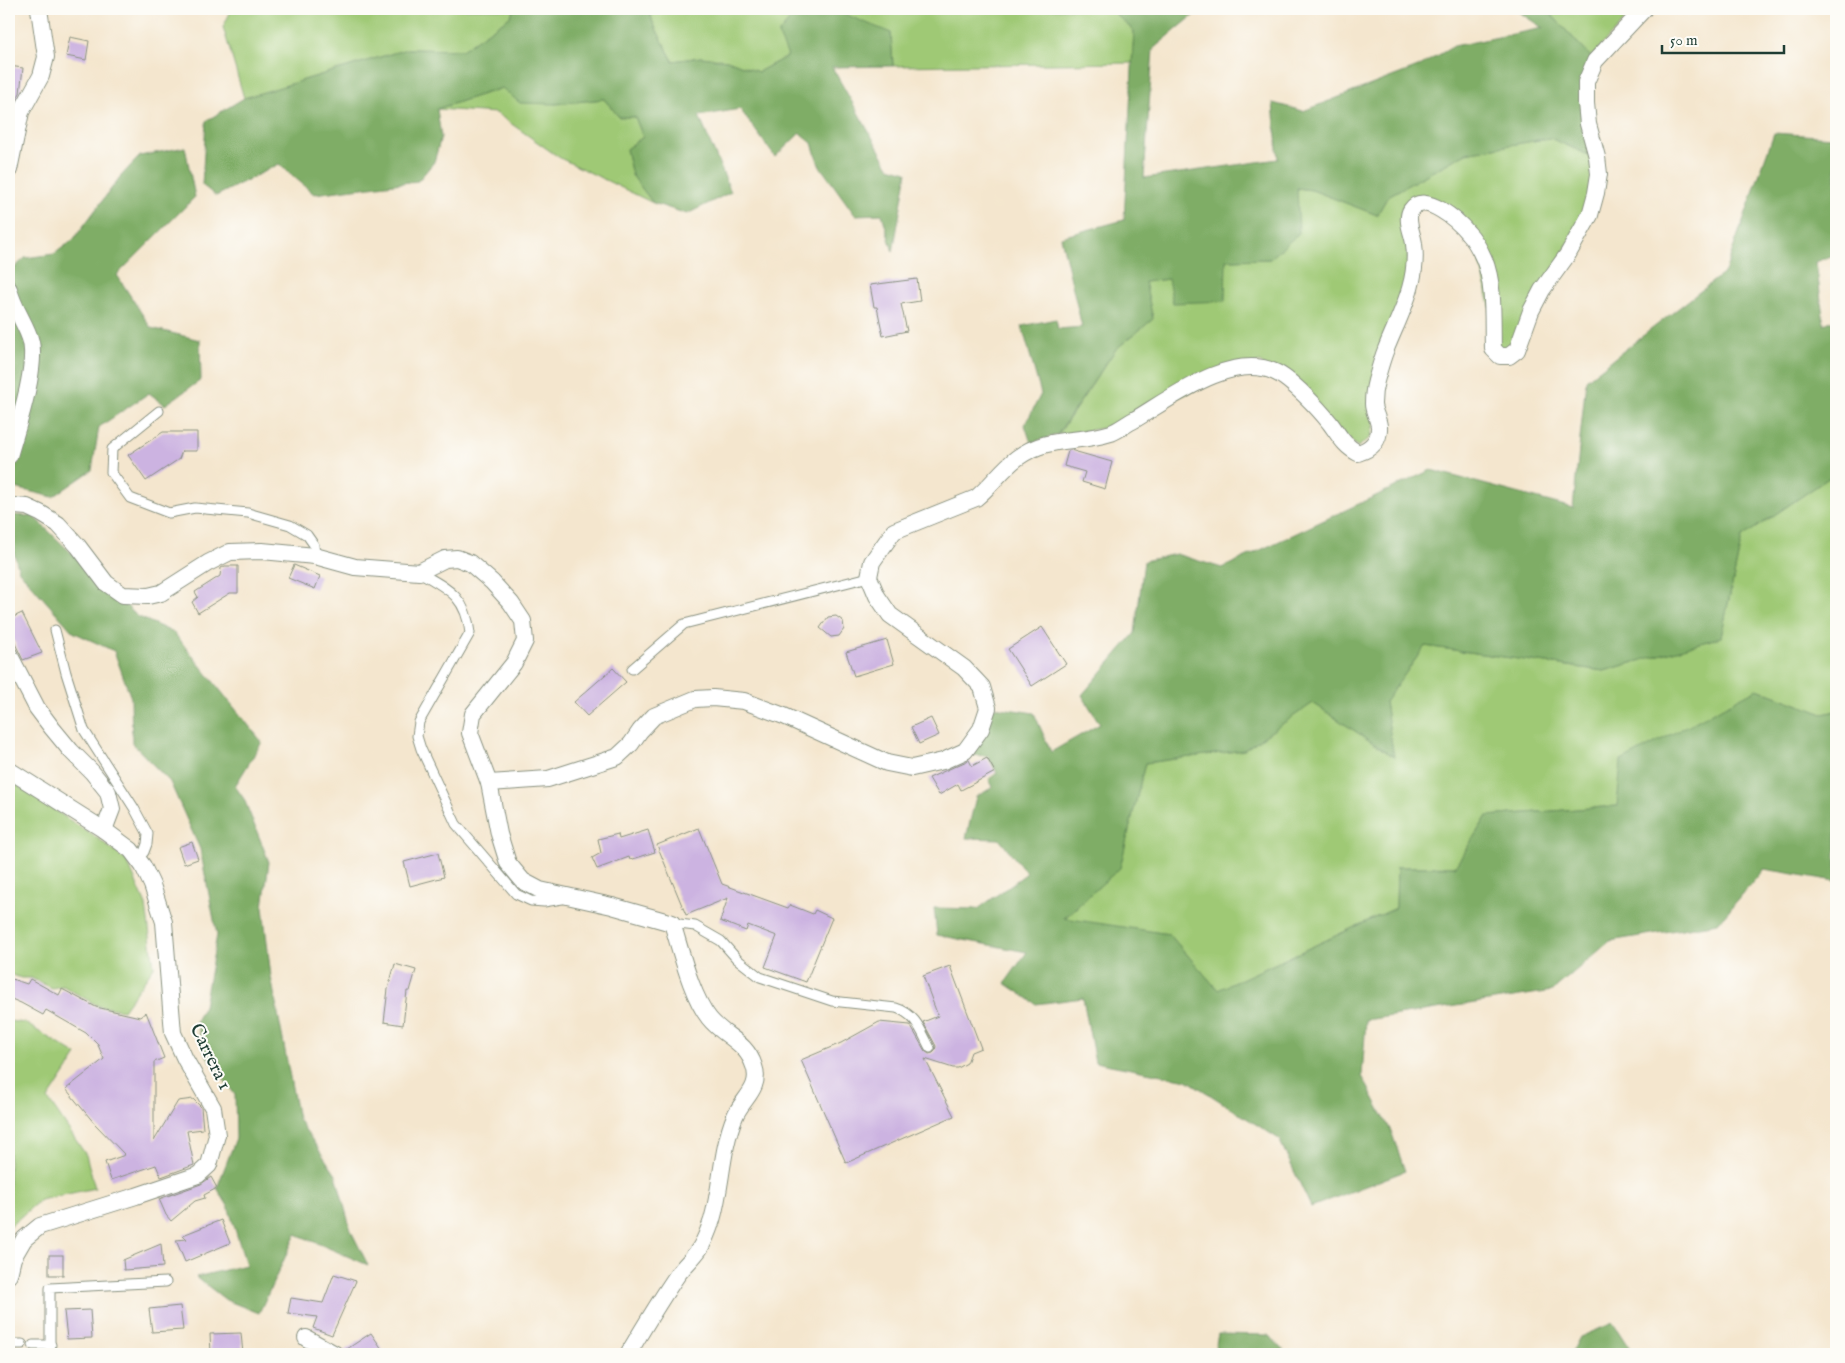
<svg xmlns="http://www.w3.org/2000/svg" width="1845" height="1363" viewBox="0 0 1845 1363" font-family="'IM FELL English',serif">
  <rect width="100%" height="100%" fill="#fdfcf7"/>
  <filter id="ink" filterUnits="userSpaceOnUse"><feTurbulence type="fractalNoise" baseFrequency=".02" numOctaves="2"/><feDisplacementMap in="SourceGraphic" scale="10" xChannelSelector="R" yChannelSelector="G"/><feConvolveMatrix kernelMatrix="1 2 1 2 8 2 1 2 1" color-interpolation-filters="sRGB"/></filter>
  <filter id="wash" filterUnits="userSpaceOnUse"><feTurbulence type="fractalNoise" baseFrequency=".0096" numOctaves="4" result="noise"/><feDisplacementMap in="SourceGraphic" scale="20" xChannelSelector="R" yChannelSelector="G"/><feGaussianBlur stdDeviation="1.12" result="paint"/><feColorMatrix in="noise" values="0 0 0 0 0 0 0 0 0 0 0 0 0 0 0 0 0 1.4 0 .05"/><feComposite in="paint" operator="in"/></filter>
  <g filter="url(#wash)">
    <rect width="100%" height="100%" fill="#f4e6ce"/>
    <!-- green -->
    <g fill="#9fc975" stroke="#5f8354">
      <path d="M232,9H514L510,17L462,50L407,49L244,98L223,27Z"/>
      <path d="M649,9H1110L1134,31L1132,63L893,66L891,33L788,56L758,72L727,60L701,57L673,61L653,23Z"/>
      <path d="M1546,9H1635L1591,57Z"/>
      <path d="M502,88L555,104L604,99L619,117H635L643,137L626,149L632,175L653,203L560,158L496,113L437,109Z"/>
      <path d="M1550,138L1591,156L1593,174L1585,213L1511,347L1507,350L1499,346L1473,230L1414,200L1408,245V272L1373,428L1371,437L1358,447L1260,362L1110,427L1058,435L1116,349L1153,319L1145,282L1168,279L1226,260L1270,259L1297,188L1312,190L1377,215L1388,196L1466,153Z"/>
      <path d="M1836,473V711L1823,714L1757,689L1617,806L1487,816L1455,867H1397L1396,908L1218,990L1169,934L1064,919L1120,867L1145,763L1244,750L1313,703L1393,756L1385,702L1425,646L1604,671L1721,637L1742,537Z"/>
      <path d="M9,780L100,840L127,861L146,905L154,967L123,1010L98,1006L63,986L52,988L31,978H21L9,974Z"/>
      <path d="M9,1021L25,1023L77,1055L48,1099L86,1155L95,1188L40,1200L9,1227Z"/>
    </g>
    <!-- forest -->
    <g fill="#7fad66" stroke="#4f754d">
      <path d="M514,9H649L653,23L673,61L701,57L727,60L758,72L788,56L778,34L798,10L837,11L891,33L893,66L832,67L889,167L907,172L893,252L882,214L855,215L819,165L812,143L800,133L775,157L740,109L699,116L731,192L687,214L653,203L632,175L626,149L643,137L635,117H619L604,99L555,104L520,103L502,88L437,109L441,137L434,162L418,181L314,194L279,164L216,196L202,185L206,121L244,98L407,49L462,50L510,17Z"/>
      <path d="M1110,9H1212L1194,15L1153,49L1144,178L1278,159L1273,103L1303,111L1418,67L1454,46L1543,28L1514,9H1546L1591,57V156L1550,138L1466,153L1388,196L1377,215L1312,190L1297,188L1299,233L1270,259L1226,260L1225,301L1173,303L1168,279L1145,282L1153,319L1116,349L1057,435L1031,443L1025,425L1041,394L1022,326L1056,319L1058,329L1082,327L1061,237L1124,220L1134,31Z"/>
      <path d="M1774,133L1832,137L1836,134V254L1816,262L1824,324L1836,319V473L1742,537L1721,637L1604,671L1425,646L1385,702L1394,757L1313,703L1244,750L1145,763L1120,868L1064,918L1169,934L1218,990L1396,908L1397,867H1455L1487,816L1617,806L1621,761L1757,689L1823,714L1836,711V881L1764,869L1718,923L1610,941L1552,991L1366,1020L1362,1076L1391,1131L1405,1171L1311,1207L1279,1139L1187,1080L1095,1062L1083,998L1036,1004L1005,983L1027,952L937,935L934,908L978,909L1027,873L999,839L966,838L976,797L993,787L989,779L997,773L988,756L969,755L994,707L1034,713L1051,752L1100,724L1082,695L1135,633L1144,561L1176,554L1222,568L1431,470L1573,508L1586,380L1725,272Z"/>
      <path d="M185,147L195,197L117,275L151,328L200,340L201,380L165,405L149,393L99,427L92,470L53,497L11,487L9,489V273L25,258L54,254L73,240L120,177L140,156Z"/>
      <path d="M9,515L33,516L137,616L174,633L262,742L235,786L244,799L269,862L263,907L271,977L298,1119L336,1175L351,1231L368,1265L296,1234L259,1313L226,1300L196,1277L246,1265L228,1206L217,1188L236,1138L235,1095L205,1053L196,1021L204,1006L217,935L200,849L170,782L132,743L131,698L114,651L73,632L19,571L9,535Z"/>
      <path d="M1613,1323L1633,1354H1571L1580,1337Z"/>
      <path d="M1218,1334L1268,1335L1288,1354H1214Z"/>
    </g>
    <g id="blocks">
      <!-- building -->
      <g fill="#ccb3e1">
        <path d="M70,37L89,41L86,60L66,56Z"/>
        <path d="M9,66L23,68L20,93L12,107L10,117Z"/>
        <path d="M917,279L920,301L901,304L907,331L883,336L877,307H874L870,285Z"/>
        <path d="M163,432H197V451H182L179,459L146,481L128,455Z"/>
        <path d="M1070,450L1112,462L1105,489L1082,482L1085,472L1064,466L1068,451Z"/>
        <path d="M294,565L320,576L315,589L288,578Z"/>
        <path d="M225,566H238V593H230L198,613L192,602L198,597L195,592L220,576L221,568Z"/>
        <path d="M22,613L42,653L23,660L9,631V619Z"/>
        <path d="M836,616L843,621L844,629L839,636L831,637L820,628L828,617Z"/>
        <path d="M1042,627L1066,664L1032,686L1008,649Z"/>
        <path d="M887,640L894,664L854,676L846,652Z"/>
        <path d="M613,668L626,682L587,716L574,702Z"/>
        <path d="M931,718L939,735L919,744L911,727Z"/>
        <path d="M987,758L995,772L961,790L958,784L939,795L929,778L969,760L972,766Z"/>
        <path d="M699,828L722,884L788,908L790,905L813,914L815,910L832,918L806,982L765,967L777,936L748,925L746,931L720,921L728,898L686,915L657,845Z"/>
        <path d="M648,830L655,852L630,860L629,857L597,869L592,858L601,853L598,839L618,834L619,839Z"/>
        <path d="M192,842L198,859L184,864L178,847Z"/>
        <path d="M438,853L444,877L410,886L404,862Z"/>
        <path d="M395,964L416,970L410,991H407L403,1025L384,1022L388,989Z"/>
        <path d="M950,966L981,1048L971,1052L967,1063L958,1068H953L925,1059L954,1116L846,1163L801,1060L841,1043L879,1022L910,1025L925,1051L929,1054L933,1053L935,1051L936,1046L923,1022L938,1016L923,976Z"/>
        <path d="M9,978L27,984L30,979L59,995L62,989L96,1007L140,1017L146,1012L164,1058L154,1062V1141L178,1101L193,1099L201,1107L203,1129L187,1131L194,1165L161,1177L156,1165L111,1180L105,1162L125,1155L95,1124L66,1089L104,1059L98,1045L86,1033L46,1010L43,1015L21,1003L9,998Z"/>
        <path d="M211,1177L217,1188L204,1195L205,1198L195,1201L171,1221L166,1215L159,1199L201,1184Z"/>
        <path d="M221,1220L230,1243L185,1262L176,1240L187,1239L183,1235Z"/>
        <path d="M161,1244L163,1267L124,1270L123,1260Z"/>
        <rect x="49" y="1255" width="14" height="20"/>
        <path d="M334,1274L356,1281L332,1335L313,1328L317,1317L288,1313L291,1298L323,1303Z"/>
        <path d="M180,1306L183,1330L152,1332L149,1309Z"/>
        <path d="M90,1310L92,1338L67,1339L64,1311Z"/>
        <path d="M241,1333L243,1354H211L210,1334Z"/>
        <path d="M371,1333L382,1349L374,1354H345L344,1351Z"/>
      </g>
    </g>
  </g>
  <g filter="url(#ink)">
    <use href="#blocks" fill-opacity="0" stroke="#8a9281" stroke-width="1"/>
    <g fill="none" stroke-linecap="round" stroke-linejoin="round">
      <defs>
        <g id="lane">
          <path d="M159,411L112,449L111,472L130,498L169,513L195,508L248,513L290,525L307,535L314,545L315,556"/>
          <path d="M419,572C448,589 466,596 470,633L419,722L417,736L421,749L456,824L516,894L531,901L544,902L562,899"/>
          <path d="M55,630L66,673L84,730L134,808L148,834L147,844L144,852L137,859"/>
          <path d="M632,669L684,624L869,577"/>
          <path d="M672,923L695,926L721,941L737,959L760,977L832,1001L896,1008C916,1014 921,1031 930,1048"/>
          <path d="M9,1344H22"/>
          <path d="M33,1345H51"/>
          <path d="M50,1354V1288L166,1282"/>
        </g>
        <g id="street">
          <path d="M9,170L21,112L41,76L46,57L39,9"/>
          <path d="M9,289C13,308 27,325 31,342C37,370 17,428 9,456"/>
          <path d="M9,509L15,506L27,507L40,513L58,524L78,546L106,583L123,595L148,596L161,593L208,563L230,552L262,551L315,556L355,567L419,572L445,559L457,558L470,563L492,582L511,603L523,621L525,641L514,663L473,714L470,733L489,783L499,834L508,863L523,881L540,890L612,906L672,923C681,951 691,995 709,1018C724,1037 746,1041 754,1066C762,1088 742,1099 735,1116C721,1149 722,1186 712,1220C709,1229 705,1240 700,1248C694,1257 685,1265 678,1274C660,1300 644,1327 628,1354"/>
          <path d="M9,654L37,708L52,728L71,751L92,772L108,792L112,809L104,830"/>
          <path d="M9,770L104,830L131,850L143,866L152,885L164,922L173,1033L185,1059L213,1108L217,1135L209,1165L198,1175L136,1196L40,1226L24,1239L13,1258L9,1275"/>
          <path d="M489,783L548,779L617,757L631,744L640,731L654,716L695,699L713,698L744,701L784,716L887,763L912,768L943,761L965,751L981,729L988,708L982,687L964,668L890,615L877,596L869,577L872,562L894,531L976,498C991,486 1002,469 1017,458C1049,435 1077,444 1111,433C1119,430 1126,424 1134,420C1171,398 1231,352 1275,372C1291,379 1319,409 1330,423C1339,435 1344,446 1358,453C1371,449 1380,441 1379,426C1378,418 1373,411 1373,404C1373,397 1374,388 1376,381C1379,370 1382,359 1386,349C1400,314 1419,282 1414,244C1413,234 1405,220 1411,210C1424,190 1459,222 1468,233C1474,239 1480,250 1484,259C1495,286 1492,320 1493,349L1500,356H1509L1517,350L1531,311L1542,290L1568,254L1590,215L1596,193L1599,174L1597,157L1588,124L1586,103V82L1595,61L1644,9"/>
          <path d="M306,1338L335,1354"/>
        </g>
      </defs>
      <!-- lane casing -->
      <use href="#lane" stroke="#8a9281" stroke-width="11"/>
      <!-- street casing -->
      <use href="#street" stroke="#8a9281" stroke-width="18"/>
      <!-- lane -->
      <use href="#lane" stroke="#fff" stroke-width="9"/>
      <!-- street -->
      <use href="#street" stroke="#fff" stroke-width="16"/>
    </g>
  </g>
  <g text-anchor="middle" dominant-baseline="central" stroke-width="4" stroke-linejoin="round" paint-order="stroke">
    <!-- street labels -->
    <g font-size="19" fill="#1f3d34" stroke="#fdfcf7">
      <text transform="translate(210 1057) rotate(64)">Carrera 1</text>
    </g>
  </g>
  <!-- margin -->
  <rect width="1845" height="1363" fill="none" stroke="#fdfcf7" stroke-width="30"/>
  <!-- scale -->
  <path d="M1662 45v8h122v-8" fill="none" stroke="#1f3d34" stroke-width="2.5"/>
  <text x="1670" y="45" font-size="15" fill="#1f3d34" stroke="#fdfcf7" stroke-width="4" paint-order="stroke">50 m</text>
</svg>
